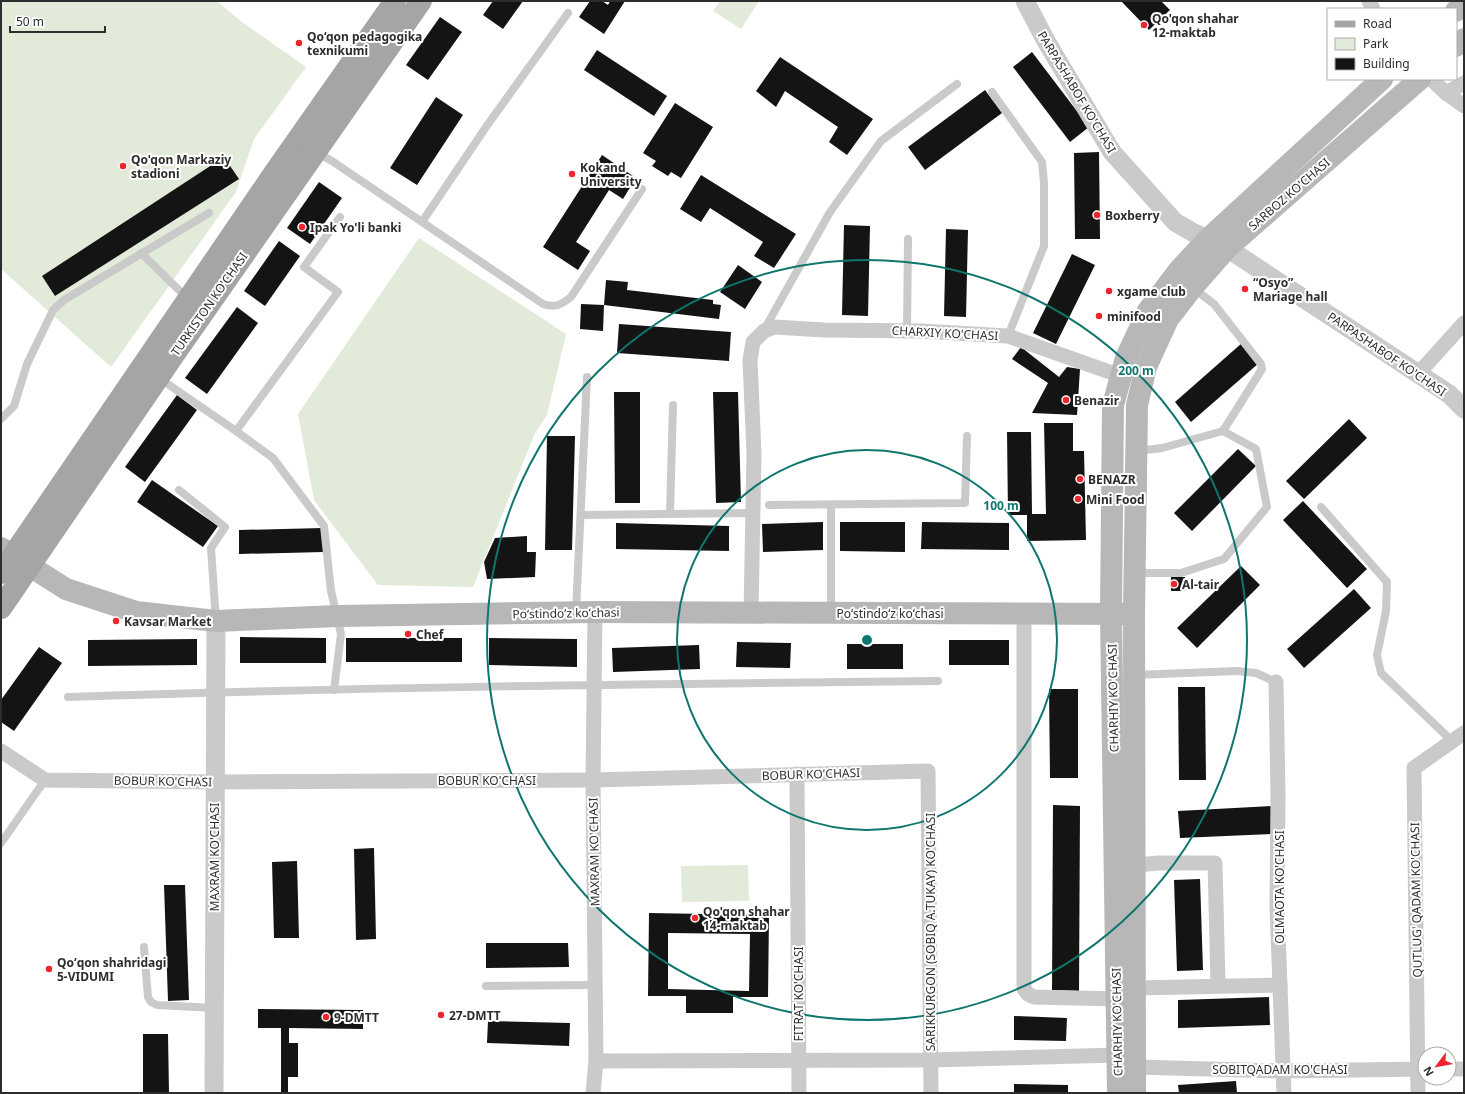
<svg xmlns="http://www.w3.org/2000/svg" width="1465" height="1094" viewBox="0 0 1465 1094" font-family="'Noto Sans',sans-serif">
  <rect width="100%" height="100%" fill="#fff"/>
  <!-- green -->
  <g fill="#e2ebd9">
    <path d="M1,1H217L242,22L306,67L254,139L236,192L111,367L1,269Z"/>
    <path d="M720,1H759L741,29L713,11Z"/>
    <path d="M419,238L566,334L547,415L535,433L473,587L378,585L314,500L298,414Z"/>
    <path d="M748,865L749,901L682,902L681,866Z"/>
  </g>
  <!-- building -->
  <g fill="#141414" fill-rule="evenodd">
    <path d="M493,1H523L503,29L483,15Z"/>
    <path d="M590,1H602L608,5L610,1H625L604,34L579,17Z"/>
    <path d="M1121,1H1161L1170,10L1149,30Z"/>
    <path d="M440,17L462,32L428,80L406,65Z"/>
    <path d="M597,50L667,96L654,116L584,70Z"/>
    <path d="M1032,52L1089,127L1070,142L1013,67Z"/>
    <path d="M780,57L873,119L847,155L829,142L838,127L785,91L776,107L756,91Z"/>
    <path d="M985,90L1002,113L925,170L908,147Z"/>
    <path d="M436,97L463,115L417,185L390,168Z"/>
    <path d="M675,103L713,127L681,178L671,172L668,176L652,166L656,161L643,153Z"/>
    <path d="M1099,152L1100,239H1075L1074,153Z"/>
    <path d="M602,155L636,178L623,199L609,190L576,242L590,251L578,270L543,247Z"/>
    <path d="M224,157L239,179L55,296L42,276Z"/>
    <path d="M701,175L796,234L774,268L754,256L763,242L710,208L701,222L680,209Z"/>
    <path d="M319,182L342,198L310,244L287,228Z"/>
    <path d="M844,225L870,226L868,316L842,315Z"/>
    <path d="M946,229L968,230L966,317L944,316Z"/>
    <path d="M279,241L300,256L265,306L244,291Z"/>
    <path d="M1072,254L1095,265L1056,344L1033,333Z"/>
    <path d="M738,265L762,282L745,309L720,292Z"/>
    <path d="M606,280L628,282L627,290L713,300V304L721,305L719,319L604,305Z"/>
    <path d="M581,304L604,305L603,331L580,329Z"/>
    <path d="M237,307L258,323L207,394L185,378Z"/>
    <path d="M619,324L731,332L729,361L617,353Z"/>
    <path d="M1242,343L1259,363L1191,422L1175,402Z"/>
    <path d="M1021,347L1059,377L1067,367L1080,369L1077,415L1032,413L1048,383L1012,359Z"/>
    <path d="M614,392H640V503H615Z"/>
    <path d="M713,392H738L741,502L716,503Z"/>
    <path d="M177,395L197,410L145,482L125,467Z"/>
    <path d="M1349,419L1367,438L1304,499L1286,481Z"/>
    <path d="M1044,423H1073V451H1084L1086,540L1027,541V515H1008L1007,432H1031L1032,514H1046Z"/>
    <path d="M547,436H575L572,550H545Z"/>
    <path d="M1238,449L1256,466L1192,531L1174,513Z"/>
    <path d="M152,480L218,526L203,547L137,502Z"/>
    <path d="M1303,501L1367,569L1347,588L1283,520Z"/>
    <path d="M823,522V550L763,552L762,524Z"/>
    <path d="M840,522H905V552L840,551Z"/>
    <path d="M922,522L1009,523V550L921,549Z"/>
    <path d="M616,523L729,526V551L616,549Z"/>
    <path d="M323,528L324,552L239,554V530Z"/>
    <path d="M527,536V552H536L535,577L487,579L484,562L495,538Z"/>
    <path d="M1241,566L1260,585L1197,648L1177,628Z"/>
    <rect x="1171" y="577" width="14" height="14"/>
    <path d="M1354,589L1371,608L1304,668L1287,649Z"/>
    <path d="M240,637L326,638V663H240Z"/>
    <rect x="346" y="638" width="116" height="24"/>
    <path d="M489,638L577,639V667L489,665Z"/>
    <path d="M197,639V665L88,666V640Z"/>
    <rect x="949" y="640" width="60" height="25"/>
    <path d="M737,642L791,643L790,668L736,667Z"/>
    <rect x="847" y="644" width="56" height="25"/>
    <path d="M699,645L700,669L613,672L612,648Z"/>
    <path d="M39,647L62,663L14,731L1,722V700Z"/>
    <path d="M1178,687H1205L1206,780H1179Z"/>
    <path d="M1049,689H1078V778H1050Z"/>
    <path d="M1053,805L1080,806L1079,991L1052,990Z"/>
    <path d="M1272,806L1273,834L1180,838L1178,811Z"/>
    <path d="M374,848L376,939L356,940L354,849Z"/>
    <path d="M297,861L299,938H274L272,862Z"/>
    <path d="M1200,879L1203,970L1177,971L1174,880Z"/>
    <path d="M164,885H185L189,1000L168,1001Z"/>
    <path d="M649,913L769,915L768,997H733V1013H686V996H648ZM668,933L750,934L749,991L668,989Z"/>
    <path d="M486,943H568L569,967L486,968Z"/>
    <path d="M1269,997L1270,1025L1178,1028V1000Z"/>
    <path d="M258,1009L363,1010V1029L289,1028V1043H298V1077H288V1093H281V1028H258Z"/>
    <path d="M1014,1016L1067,1018L1066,1041L1014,1040Z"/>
    <path d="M488,1021L570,1023L569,1046L487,1043Z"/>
    <path d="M143,1034H168L169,1093H143Z"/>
    <path d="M1236,1081L1237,1093H1179L1178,1085Z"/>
    <path d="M1014,1084L1068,1085V1093H1014Z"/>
  </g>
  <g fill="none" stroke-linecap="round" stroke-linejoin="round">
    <!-- service -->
    <g stroke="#cacaca" stroke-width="8">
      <path d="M992,92L1042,162L1044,183V246L1008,336"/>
      <path d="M316,152L332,161L543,304C555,308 561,305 571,297L642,189"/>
      <path d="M422,222L486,127L568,13"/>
      <path d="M141,253L188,299"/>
      <path d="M1193,288L1214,304L1261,364L1262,369L1223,431"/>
      <path d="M764,330L830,212L881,141L957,84"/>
      <path d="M907,331L908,239"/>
      <path d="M159,378L236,431"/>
      <path d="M1,419L14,406L27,364L43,331L53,310L64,300L209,213"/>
      <path d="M179,490L225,527L211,548L216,621"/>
      <path d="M769,505L965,503L967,436"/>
      <path d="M1321,507L1387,582L1386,611L1377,655L1381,673L1453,742"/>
      <path d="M670,514L673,405"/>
      <path d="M581,515L753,513"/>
      <path d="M1136,573H1181L1224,559L1267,507L1256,449L1223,431L1162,448L1138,451"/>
      <path d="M576,611L587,377"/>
      <path d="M831,612V505"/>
      <path d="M1135,675L1237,671L1256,673L1276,682"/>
      <path d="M334,690L341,634L331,591L324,526L273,458L236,431L338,292L304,267L340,217"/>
      <path d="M68,697C358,687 648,684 938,681"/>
      <path d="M1,843L45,780"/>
      <path d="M144,947L148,997L151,1002L157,1005L214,1008"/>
      <path d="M486,986L595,985"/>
    </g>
    <!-- minor -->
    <g stroke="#cacaca" stroke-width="15">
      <path d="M1369,1L1373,9"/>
      <path d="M1431,79L1446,93L1464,83"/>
      <path d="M1446,93L1464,106"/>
      <path d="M1418,374L1464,323"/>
      <path d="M751,612L754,454L750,360L753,342L764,331L774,327L824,330L921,331L1008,336L1121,376"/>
      <path d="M1024,613V989L1028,994L1034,997L1117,999"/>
      <path d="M1276,682L1278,796L1277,906L1284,1093"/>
      <path d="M1,751L45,780L214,782L593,780L928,771L931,1093"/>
      <path d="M797,774L799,1093"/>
      <path d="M1136,865L1159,863H1215L1218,985"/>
      <path d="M1135,988L1280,985"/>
      <path d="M596,1061L931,1060L1118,1055"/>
      <path d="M1135,1067L1284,1071L1425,1069"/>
      <path d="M1449,1069H1464"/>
      <path d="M593,1093L596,1061L593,780L595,612"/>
      <path d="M1418,1093L1414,768L1464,733"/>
    </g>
    <!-- tertiary -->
    <g stroke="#cacaca" stroke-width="19">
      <path d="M1025,1L1046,41L1112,152L1175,222L1194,233L1208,239"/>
      <path d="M1227,248L1449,394L1464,409"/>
      <path d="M214,1093L216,621"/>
    </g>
    <!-- secondary -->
    <g stroke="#b7b7b7" stroke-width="22">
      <path d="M1456,11L1464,4"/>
      <path d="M1456,46L1464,39"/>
      <path d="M1,548L66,589L136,612L216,621L338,616L595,612L1134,614"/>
      <path d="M1118,1093L1111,614L1113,405L1126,358L1148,311L1180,269L1208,239L1382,79"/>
      <path d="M1135,1093L1134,614L1137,405L1146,367L1168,319L1192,288L1227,248L1420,79"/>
    </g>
    <!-- primary -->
    <g stroke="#a5a5a5" stroke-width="22">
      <path d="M1,573L275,172L395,1"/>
      <path d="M1,608L173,356L421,1"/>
    </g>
  </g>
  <!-- distance rings -->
  <g fill="none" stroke="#0f766e" stroke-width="2">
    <circle cx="867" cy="640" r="190"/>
    <circle cx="867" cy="640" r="380"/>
  </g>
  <!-- markers -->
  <g fill="#ef242c" stroke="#fff" stroke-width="1.5">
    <circle cx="1144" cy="25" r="4"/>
    <circle cx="299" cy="43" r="4"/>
    <circle cx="123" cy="166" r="4"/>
    <circle cx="572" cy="174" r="4"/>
    <circle cx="1097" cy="215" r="4"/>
    <circle cx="302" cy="227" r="4"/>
    <circle cx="1245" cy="289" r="4"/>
    <circle cx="1109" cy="291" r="4"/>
    <circle cx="1099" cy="316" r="4"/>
    <circle cx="1066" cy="400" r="4"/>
    <circle cx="1080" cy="479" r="4"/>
    <circle cx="1078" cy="499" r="4"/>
    <circle cx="1174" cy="584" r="4"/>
    <circle cx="116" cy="621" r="4"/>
    <circle cx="408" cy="634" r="4"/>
    <circle cx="695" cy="918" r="4"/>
    <circle cx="49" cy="969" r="4"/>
    <circle cx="441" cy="1015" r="4"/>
    <circle cx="326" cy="1017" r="4"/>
  </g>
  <g text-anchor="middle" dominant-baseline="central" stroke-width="4" stroke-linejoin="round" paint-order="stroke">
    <!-- poi labels -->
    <g font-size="12" font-weight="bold" fill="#2d2d2d" stroke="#fff" text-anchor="start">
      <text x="1152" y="18">Qo'qon shahar<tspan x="1152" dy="14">12-maktab</tspan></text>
      <text x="307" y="36">Qo‘qon pedagogika<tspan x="307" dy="14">texnikumi</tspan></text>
      <text x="131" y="159">Qo'qon Markaziy<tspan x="131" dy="14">stadioni</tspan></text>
      <text x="580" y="167">Kokand<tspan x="580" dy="14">University</tspan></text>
      <text x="1105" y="215">Boxberry</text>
      <text x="310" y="227">Ipak Yo'li banki</text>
      <text x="1253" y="282">“Osyo”<tspan x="1253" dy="14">Mariage hall</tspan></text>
      <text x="1117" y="291">xgame club</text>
      <text x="1107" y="316">minifood</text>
      <text x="1074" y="400">Benazir</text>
      <text x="1088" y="479">BENAZR</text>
      <text x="1086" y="499">Mini Food</text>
      <text x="1182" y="584">Al-tair</text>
      <text x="124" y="621">Kavsar Market</text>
      <text x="416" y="634">Chef</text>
      <text x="703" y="911">Qo'qon shahar<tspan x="703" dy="14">14-maktab</tspan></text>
      <text x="57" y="962">Qoʻqon shahridagi<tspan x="57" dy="14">5-VIDUMI</tspan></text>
      <text x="449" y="1015">27-DMTT</text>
      <text x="334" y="1017">9-DMTT</text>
    </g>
    <!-- street labels -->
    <g font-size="12" fill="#2d2d2d" stroke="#fff">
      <text transform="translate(1077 92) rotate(59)">PARPASHABOF KO'CHASI</text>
      <text transform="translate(1289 194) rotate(-41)">SARBOZ KO'CHASI</text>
      <text transform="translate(209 304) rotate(-55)">TURKISTON KO'CHASI</text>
      <text transform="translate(945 333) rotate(3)">CHARXIY KO'CHASI</text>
      <text transform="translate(1387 354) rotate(34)">PARPASHABOF KO'CHASI</text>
      <text transform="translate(566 613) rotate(-1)">Poʻstindoʻz koʻchasi</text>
      <text x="890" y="613">Poʻstindoʻz koʻchasi</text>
      <text transform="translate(1113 698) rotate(-91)">CHARHIY KO'CHASI</text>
      <text transform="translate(811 774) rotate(-2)">BOBUR KO'CHASI</text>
      <text x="487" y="780">BOBUR KO'CHASI</text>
      <text transform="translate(163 781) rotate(1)">BOBUR KO'CHASI</text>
      <text transform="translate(594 852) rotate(-91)">MAXRAM KO'CHASI</text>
      <text transform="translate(214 857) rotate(-90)">MAXRAM KO'CHASI</text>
      <text transform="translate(1279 887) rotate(-90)">OLMAOTA KO'CHASI</text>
      <text transform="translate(1416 900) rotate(-91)">QUTLUG' QADAM KO'CHASI</text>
      <text transform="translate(930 932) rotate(-90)">SARIKKURGON (SOBIQ A.TUKAY) KO'CHASI</text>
      <text transform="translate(798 994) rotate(-90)">FITRAT KO'CHASI</text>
      <text transform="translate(1117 1022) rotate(-91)">CHARHIY KO'CHASI</text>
      <text x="1280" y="1069">SOBITQADAM KO'CHASI</text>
    </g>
  </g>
  <circle cx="867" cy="640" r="6" fill="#0f766e" stroke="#fff" stroke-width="2"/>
  <g font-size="12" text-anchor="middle" font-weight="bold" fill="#0f766e" stroke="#fff" stroke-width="4" stroke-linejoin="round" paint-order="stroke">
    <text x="1136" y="375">200 m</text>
    <text x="1001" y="510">100 m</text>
  </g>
  <!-- border -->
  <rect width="1465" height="1094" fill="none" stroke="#2d2d2d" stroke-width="4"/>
  <!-- legend -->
  <rect x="1327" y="8" width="130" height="72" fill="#ffffff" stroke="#ababab"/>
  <rect x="1335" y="21" width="20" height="6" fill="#a5a5a5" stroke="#ababab"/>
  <text x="1363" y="28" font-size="12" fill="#2d2d2d">Road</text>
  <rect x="1335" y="38" width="20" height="12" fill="#e2ebd9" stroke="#ababab"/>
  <text x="1363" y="48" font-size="12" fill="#2d2d2d">Park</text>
  <rect x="1335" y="58" width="20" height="12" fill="#141414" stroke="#ababab"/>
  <text x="1363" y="68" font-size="12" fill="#2d2d2d">Building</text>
  <!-- north arrow -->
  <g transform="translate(1437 1066) rotate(238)"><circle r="19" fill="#ffffff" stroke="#ababab"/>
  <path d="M0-3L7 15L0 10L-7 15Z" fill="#ef242c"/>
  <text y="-6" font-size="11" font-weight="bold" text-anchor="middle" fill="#2d2d2d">N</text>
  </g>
  <!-- scale -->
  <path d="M10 26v6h95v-6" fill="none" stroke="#2d2d2d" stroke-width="2"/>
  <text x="16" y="26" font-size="12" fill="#2d2d2d" stroke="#ffffff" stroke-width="3" paint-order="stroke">50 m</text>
</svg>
